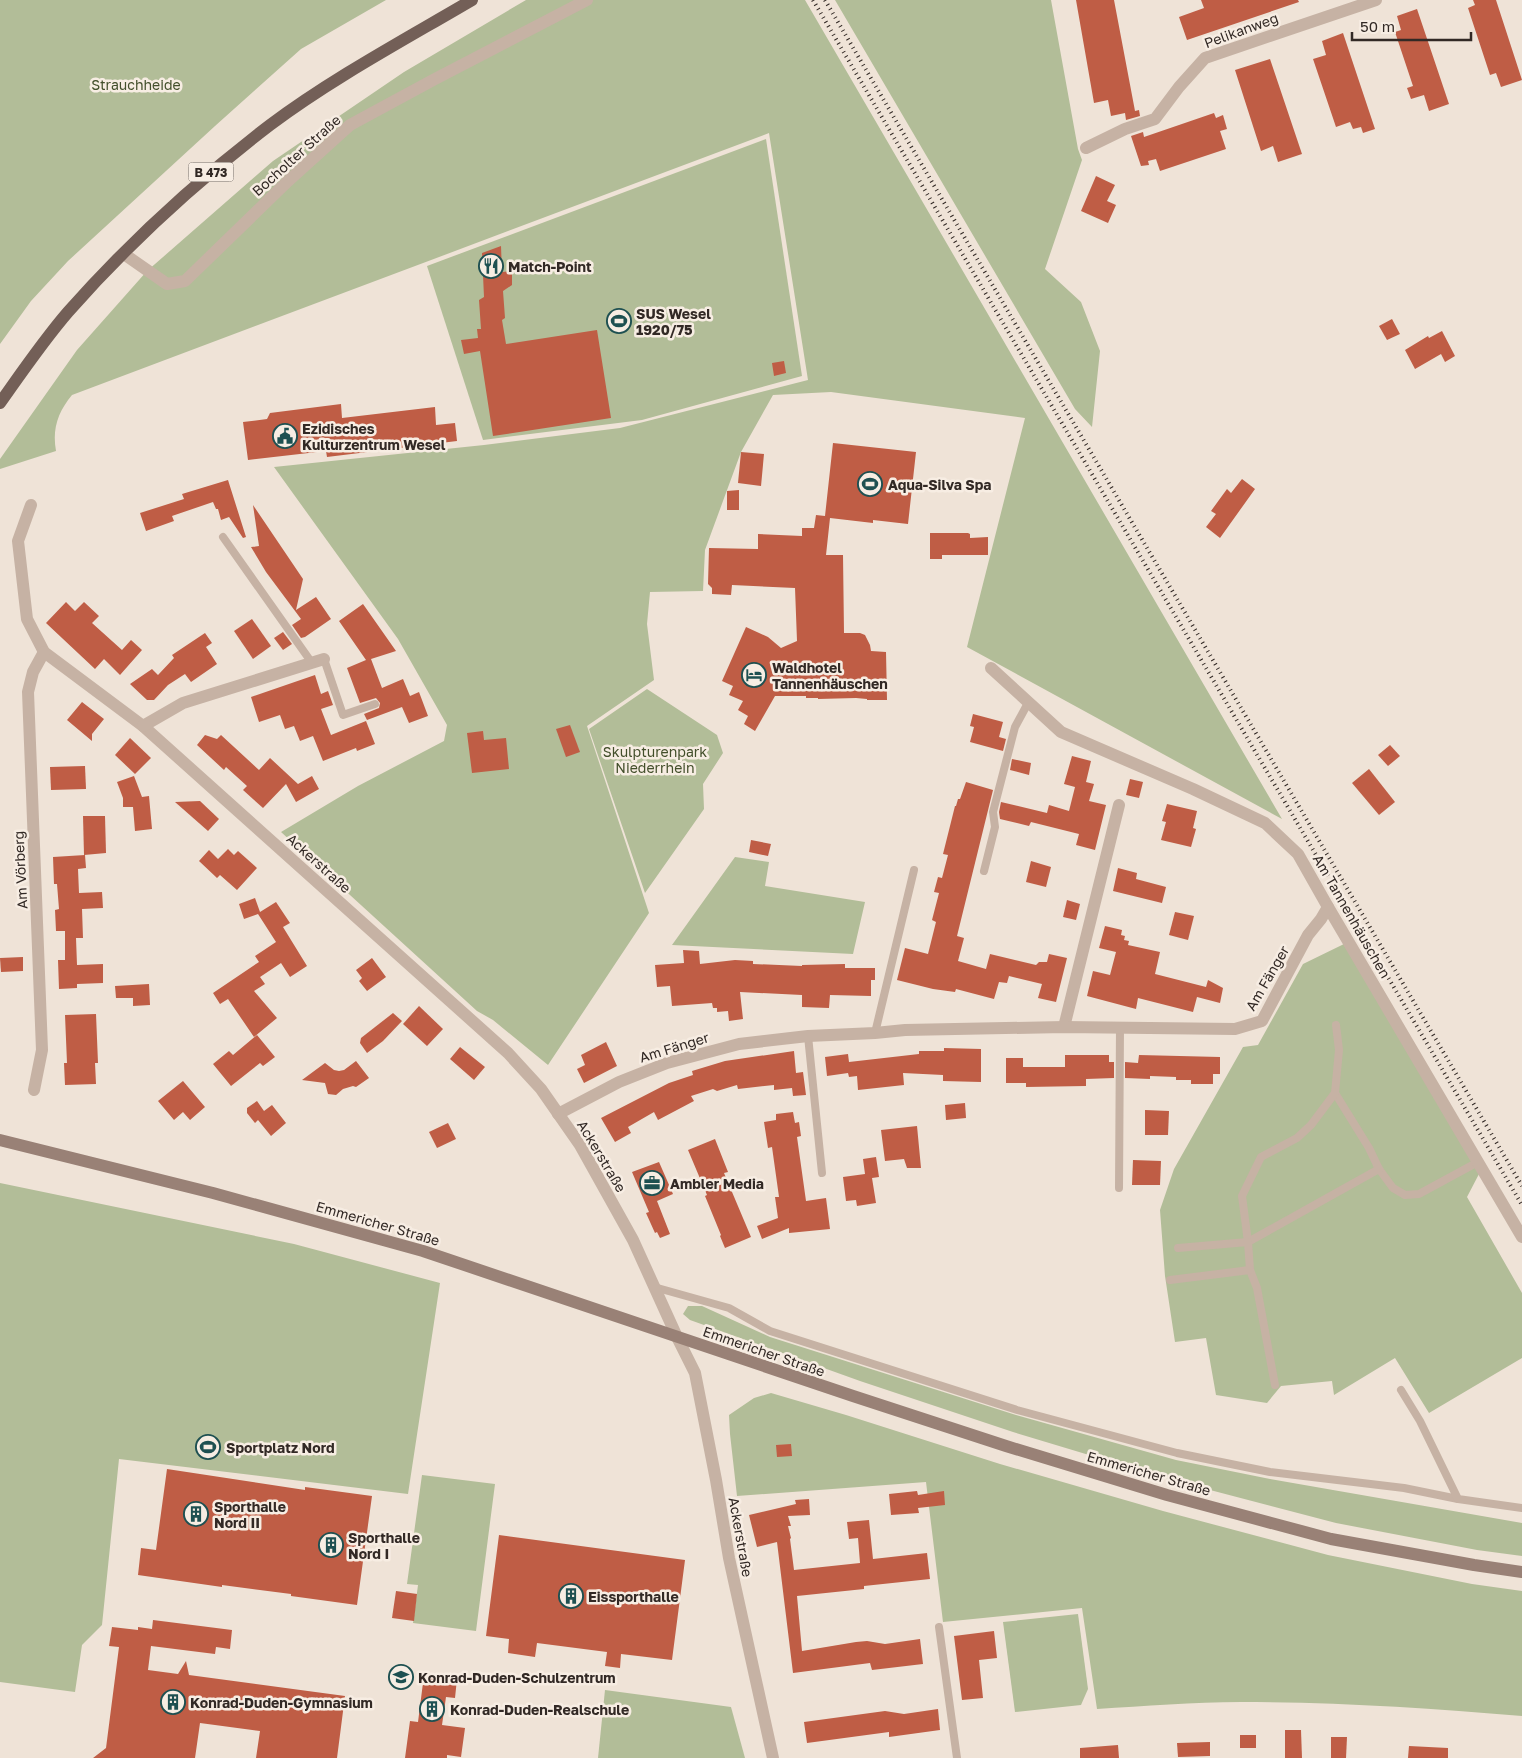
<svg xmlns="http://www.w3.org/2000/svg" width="1522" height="1758" viewBox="0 0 1522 1758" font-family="'Golos Text',sans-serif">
  <rect width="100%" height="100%" fill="#efe3d7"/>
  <!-- green -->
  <g fill="#b2bd98">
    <path d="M0,0H386L301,49L215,126L68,261L31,301L0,344Z"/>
    <path d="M526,0H805L1282,819L967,647L1025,418L831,392L773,395L741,452L705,550L703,591L650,592L647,624L654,680L587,726L649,913L548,1065L493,1020L477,1011L281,832L358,786L444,741L447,725L398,639L274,467L484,445L620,428L808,380L769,133L72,395C58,412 52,429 56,451L0,469V459L77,350L147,271L273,161L404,72Z"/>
    <path d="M835,0H1051L1078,149L1082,160L1045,269L1081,302L1100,351L1092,427L1075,409Z"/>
    <path d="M766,139L802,376L642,420L483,440L427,266Z"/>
    <path d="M647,689L717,735L723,753L703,784L704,809L645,893L589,729Z"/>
    <path d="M735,857L769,862L765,886L865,902L853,954L672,945Z"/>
    <path d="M1344,944L1479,1174L1467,1197L1522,1293V1358L1429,1413L1395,1358L1334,1395L1332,1381L1281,1386L1267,1403L1216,1395L1206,1338L1175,1342L1165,1276L1160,1210L1174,1169L1243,1047L1258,1045L1303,964Z"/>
    <path d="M0,1183L294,1244L440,1283L408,1494L119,1459L102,1625L82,1645L75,1692L0,1682Z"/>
    <path d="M688,1306H702L770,1337L1016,1415L1176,1460L1270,1479L1522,1523V1556L1477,1550L1336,1523L1172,1480L1013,1432L860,1381L690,1320L683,1314Z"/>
    <path d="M771,1393L846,1415L1000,1464L1163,1511L1328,1555L1472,1584L1522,1591V1716C1428,1708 1335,1702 1241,1702C1193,1702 1145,1706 1097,1709L1082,1608L943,1622L926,1482L737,1496L730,1434L729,1415L754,1398Z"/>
    <path d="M422,1475L495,1484L476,1631L413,1623L418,1585L407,1584Z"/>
    <path d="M1078,1614L1088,1689L1081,1705L1015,1712L1003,1622Z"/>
    <path d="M605,1690L731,1707L745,1758H598Z"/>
  </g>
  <!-- building -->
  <g fill="#bf5d45">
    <path d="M1076,0H1114L1135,111L1139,110L1140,116L1126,120L1125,113L1111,116L1108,100L1094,103Z"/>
    <path d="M1201,0H1298L1299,2L1187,40L1179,17L1204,8Z"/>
    <path d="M1473,0H1496L1522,80L1501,87L1496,73L1490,75L1468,8L1475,5Z"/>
    <path d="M1417,9L1449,104L1429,111L1424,95L1411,99L1407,88L1413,86L1395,32L1401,30L1397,16Z"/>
    <path d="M1343,33L1375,129L1363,133L1361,127L1353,129L1350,122L1336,127L1313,59L1326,55L1322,41Z"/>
    <path d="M1270,59L1302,154L1278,162L1273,146L1261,151L1235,70Z"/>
    <path d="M1214,113L1216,118L1223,115L1227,129L1220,131L1226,149L1160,171L1156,159L1148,161L1149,165L1141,166L1131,136L1143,132L1144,137Z"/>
    <path d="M1096,176L1115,185L1107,201L1116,205L1108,223L1081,211Z"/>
    <path d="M501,246L502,272L512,271V285L503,291L505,318L502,320L506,344L597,330L611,418L493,436L480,351L464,354L461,340L478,338L477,329H481L479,300L484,297L482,253Z"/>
    <path d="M1392,319L1400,334L1387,340L1379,326Z"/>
    <path d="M1442,331L1455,356L1445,362L1441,354L1415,369L1405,350L1428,336L1429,338Z"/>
    <path d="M784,361L786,373L774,376L772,363Z"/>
    <path d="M341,404L342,418L435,407L436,425L455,423L457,441L327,457L326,451L248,460L243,422L267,419L270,413Z"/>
    <path d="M833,443L916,452L908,524L873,520V523L830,518L826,555H843L844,633H860L865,635L870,645L871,651L886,652L887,700H867V699L856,698L818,699V698H806V696H775L755,731L744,724L748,716L738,710L743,701L729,695L733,686L722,681L746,627L768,637L781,648L797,641L795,588L732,585L731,595L712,594V588L708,584L709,548L758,549V534L802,536V528H814L816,515L825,516Z"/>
    <path d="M741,452L764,454L761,486L738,483Z"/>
    <path d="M1242,479L1255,489L1220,538L1206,527L1216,514L1211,511L1227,489L1231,493Z"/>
    <path d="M228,480L246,537L243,538L229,517L221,520L218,509H216L213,502L172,516L174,521L146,531L140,513L184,499L182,494Z"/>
    <path d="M739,490V510H727V491Z"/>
    <path d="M253,505L303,579L296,610L316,597L331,619L305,637L301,638L292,625L301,619L266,572L251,547L259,546Z"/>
    <path d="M930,533H968L970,534V538L988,537V555H942V559H930Z"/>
    <path d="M66,602L75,611L84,602L99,616L92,623L122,650L131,640L142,650L120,675L104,659L95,669L46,623Z"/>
    <path d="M363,604L396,651L371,659L382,688L403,679L410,696L419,692L428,716L409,723L402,707L367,720L364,714L379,708L380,703L376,698L360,703L347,668L366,660L339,621Z"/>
    <path d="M252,619L271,646L253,659L234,631Z"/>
    <path d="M283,632L292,644L283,650L274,638Z"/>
    <path d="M205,633L212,643L206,647L217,664L191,682L185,674L168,685L154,700H147L130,684L152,669L158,675L174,658L172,655Z"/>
    <path d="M315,675L321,694L328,691L333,705L321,709L331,735L366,721L375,744L357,751L356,748L323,761L313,736L300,741L294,726L285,729L280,715L259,722L251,697Z"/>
    <path d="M82,702L104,719L92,734V741L67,720Z"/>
    <path d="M973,714L1003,722L999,737L1006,739L1003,751L970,742L974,727L970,726Z"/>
    <path d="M570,725L580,752L566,757L556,729Z"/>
    <path d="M483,731L484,740L506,738L509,769L472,773L467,733Z"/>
    <path d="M205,735L217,739L221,735L259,770L270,758L298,784L312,776L319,789L296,802L286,784L263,808L243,790L247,786L226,767L224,770L197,745Z"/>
    <path d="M130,738L151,758L135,774L115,755Z"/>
    <path d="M1390,745L1400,756L1388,766L1378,755Z"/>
    <path d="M1072,756L1091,761L1086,782L1094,784L1089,801L1106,805L1095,850L1076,845L1079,834L1031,822L1029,826L1000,819L999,812L1001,802L1047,813L1049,805L1069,811L1075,787L1064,784Z"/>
    <path d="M1012,759L1031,763L1029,775L1010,770Z"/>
    <path d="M85,766L86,789L51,790L50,767Z"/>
    <path d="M1369,769L1395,802L1379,815L1352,783Z"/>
    <path d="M134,776L142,797L149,796L152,829L135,831L133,807H123V798L117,782Z"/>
    <path d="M1130,779L1143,782L1139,798L1126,795Z"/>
    <path d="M966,782L993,790L957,936L964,938L958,961L986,969L990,954L1036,965L1039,962H1047L1049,954L1067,958L1056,1002L1038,998L1042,984L1009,976L1007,983L999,982L994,999L956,989L955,992L933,989L897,980L905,948L928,954L936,922L932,920L939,893L934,892L938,877L942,878L948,855L943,854L955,806H956L958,799H960Z"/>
    <path d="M200,801L219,819L208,831L175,802Z"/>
    <path d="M1167,804L1197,811L1193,828L1196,829L1191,847L1161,840L1166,822L1162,821Z"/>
    <path d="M83,816H105L106,853L84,855Z"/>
    <path d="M751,840L771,844L768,856L749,852Z"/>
    <path d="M228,849L234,855L238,851L257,868L237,890L220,875L217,878L199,861L209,850L218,859Z"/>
    <path d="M85,855L86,868L78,869L79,893L102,892L103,908L82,909L83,938H76L77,965L103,964V983L77,984V988L59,989L58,960H65V931H56L55,910L59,909L57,884H54L53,857Z"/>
    <path d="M1031,861L1051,867L1046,887L1026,882Z"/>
    <path d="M1118,868L1137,873L1136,879L1166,887L1162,903L1113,891Z"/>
    <path d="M255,898L260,912L276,902L290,923L283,927L307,966L290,977L281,963L260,977L265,984L254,991L277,1018L254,1037L228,999L220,1004L213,993L259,962L255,956L276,942L258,914L244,919L239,904Z"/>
    <path d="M1067,900L1080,904L1076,920L1063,917Z"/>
    <path d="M1175,912L1194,916L1188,940L1169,935Z"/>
    <path d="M1105,926L1122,930L1121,935L1125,936L1124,940L1129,941L1128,945L1160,952L1155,974L1206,987L1208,980L1223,988L1220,1003L1197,997L1193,1012L1138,998L1136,1009L1087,996L1093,971L1110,975L1116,952L1099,948Z"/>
    <path d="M683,950L699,951L700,964L735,960L753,961V964L802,966V965L845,964V968H875V980H871V996L830,995L829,1008L802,1007V995L740,992L743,1019L729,1021L728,1011L717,1012V1008H713L712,1003L672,1006L670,986L657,987L655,965L684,963Z"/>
    <path d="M23,957V971L1,972L0,958Z"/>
    <path d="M372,958L386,977L367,991L359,981L362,978L356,970Z"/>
    <path d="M149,984L150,1005L133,1006V998H116L115,986Z"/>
    <path d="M419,1006L443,1029L427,1046L403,1024Z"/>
    <path d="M393,1013L402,1021L383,1041L367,1053L360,1043L361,1038Z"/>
    <path d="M96,1014L98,1063H95L96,1084L65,1085L64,1063H67L65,1015Z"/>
    <path d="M257,1035L275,1057L263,1066L260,1063L231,1086L213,1064L229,1051L233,1055Z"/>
    <path d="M606,1042L617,1066L584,1083L577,1069L585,1065L581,1055Z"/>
    <path d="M460,1047L485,1067L474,1080L450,1059Z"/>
    <path d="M944,1048L981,1049V1082L943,1081V1075L903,1073L904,1085L858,1090L857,1076L849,1077L848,1073L827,1076L825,1057L848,1054L849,1062L919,1054V1051H944Z"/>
    <path d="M794,1051L796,1073L803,1072L806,1095L793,1096L792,1088L774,1090V1085L738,1089L737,1085L717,1091L713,1089L691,1096L694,1101L658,1120L654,1112L628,1127L631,1133L615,1142L601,1118L669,1083L693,1075L692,1071L725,1061Z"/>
    <path d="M1065,1055H1109V1062H1114V1078L1086,1079V1086L1026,1087V1083H1006V1058H1023V1067H1065Z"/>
    <path d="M1139,1055L1220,1057V1074H1213V1084H1191V1080H1176V1077L1150,1076V1079L1125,1078V1062L1138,1063Z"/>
    <path d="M356,1061L369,1078L356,1087L353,1086L343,1089L336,1095L328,1094L325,1083L302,1080L325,1063L334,1070L339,1071L344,1070Z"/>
    <path d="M183,1081L205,1107L190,1120L183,1112L174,1120L158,1101Z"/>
    <path d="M257,1101L264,1111L272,1105L286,1123L271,1136L258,1120L255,1123L247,1113V1108Z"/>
    <path d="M965,1103L966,1118L946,1120L945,1105Z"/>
    <path d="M1145,1110L1169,1111L1168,1135H1145Z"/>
    <path d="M793,1112L795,1123L799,1122L801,1136L797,1137L806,1201L826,1198L830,1229L789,1233V1228L762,1239L757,1226L778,1218L775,1197H779L772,1147L768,1148L764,1122L776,1120V1114Z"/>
    <path d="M448,1123L456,1139L437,1148L429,1132Z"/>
    <path d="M917,1126L921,1168H907L904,1159L885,1161L881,1130Z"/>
    <path d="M715,1139L728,1172L724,1173L751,1237L725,1248L720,1236L721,1235L705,1196L707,1195L688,1150Z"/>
    <path d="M876,1157L879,1177L872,1178L876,1203L857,1206L856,1200L846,1201L843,1177L865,1174L863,1159Z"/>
    <path d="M1133,1160L1161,1161L1160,1185H1132Z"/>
    <path d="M659,1162L673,1194L657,1201L670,1234L660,1238L657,1232L655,1233L646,1213L649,1212L632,1172Z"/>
    <path d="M791,1444L792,1456L777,1457L776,1445Z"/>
    <path d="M167,1469L305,1490V1487L372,1496L357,1605L291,1596V1594L222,1585V1587L138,1575L141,1548L156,1550Z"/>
    <path d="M917,1491L918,1495L944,1491L945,1505L918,1508L919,1513L891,1515L889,1494Z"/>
    <path d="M809,1499L810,1515L788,1516L791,1526H788L791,1538L790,1539L794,1570L860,1563L858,1538L849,1539L847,1522L869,1520L873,1559L927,1553L930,1579L864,1586V1589L797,1596L802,1651L856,1642L867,1641L885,1644L920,1639L923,1664L872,1670L870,1663L793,1673L777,1542L757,1547L749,1515L796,1504L795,1500Z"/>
    <path d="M499,1535L685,1560L672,1660L621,1654L620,1668L605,1666L607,1652L537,1643L535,1657L508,1653L509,1639L486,1636Z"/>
    <path d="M396,1591L417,1594L414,1621L392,1618Z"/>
    <path d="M153,1620L232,1630L230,1649L216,1647L215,1654L151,1646L148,1670L178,1674L186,1661L189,1675L345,1696L337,1758H256L260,1731L200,1723L195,1758H93L106,1748L119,1647L109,1646L112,1627L138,1630V1627L152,1629Z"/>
    <path d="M994,1631L997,1658L979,1660L983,1698L962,1700L954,1636Z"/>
    <path d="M424,1675L457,1679L455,1698L446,1697L442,1725L465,1728L461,1757L447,1755V1758H405L410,1721L418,1722Z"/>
    <path d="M938,1709L940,1730L889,1737V1732L807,1743L804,1722L885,1711L904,1714Z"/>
    <path d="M1285,1730H1301L1302,1758H1285Z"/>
    <rect x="1240" y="1735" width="16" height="13"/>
    <path d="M1331,1737H1347L1346,1758H1331Z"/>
    <path d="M1210,1742V1756L1178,1757L1177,1743Z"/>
    <path d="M1118,1745L1119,1758H1080V1748Z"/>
    <path d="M1409,1746L1448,1748V1758H1408Z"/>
  </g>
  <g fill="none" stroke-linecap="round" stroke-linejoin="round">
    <!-- lane -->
    <g stroke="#c6b2a4" stroke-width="8">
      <path d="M223,537L312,663"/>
      <path d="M324,659L343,715L375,704"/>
      <path d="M984,871L995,827L993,812L1015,727L1028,703"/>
      <path d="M1336,1025L1339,1050L1335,1093L1369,1148L1379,1169L1393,1188L1405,1195L1419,1194L1478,1162"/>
      <path d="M875,1033L914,870"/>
      <path d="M808,1036L822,1173"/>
      <path d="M1335,1093L1311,1125L1297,1138L1261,1157L1242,1196L1248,1242L1379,1169"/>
      <path d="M1119,1188L1120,1027"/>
      <path d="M1178,1248L1248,1242L1250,1270L1257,1288L1275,1385"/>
      <path d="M1170,1280L1250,1270"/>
      <path d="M654,1287L729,1308L770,1331L1017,1410L1177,1453L1270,1472L1404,1488L1458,1499"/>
      <path d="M1401,1390L1420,1421L1458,1499L1522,1508"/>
      <path d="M939,1627L957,1758"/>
    </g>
    <!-- street -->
    <g stroke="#c6b2a4" stroke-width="12">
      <path d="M1086,148L1125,129L1155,119L1179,87L1205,58L1376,0"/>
      <path d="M124,254L167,284L185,281L288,181L350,125L435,79L587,0"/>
      <path d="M31,505L18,541L27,619L44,652L143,726L508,1053L541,1089L580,1145L633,1240L677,1337L695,1373L716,1480L729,1558L773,1758"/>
      <path d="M991,668L1061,732L1193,789L1265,823L1298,854L1328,907L1522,1237"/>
      <path d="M143,726L183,703L324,659"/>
      <path d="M1064,1027L1119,805"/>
      <path d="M34,1090L42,1050L28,692L33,672L44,652"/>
      <path d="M558,1114L619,1082L667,1063L739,1044L808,1036L875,1033L905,1030L1064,1027L1235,1029L1262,1021L1308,935L1321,919L1328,907"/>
    </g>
    <!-- secondary -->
    <path stroke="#998176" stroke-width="12" d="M0,1140L213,1193L423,1251L853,1396L1006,1446L1167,1495L1331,1539L1474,1565L1522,1572"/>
    <!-- primary -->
    <path stroke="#735f57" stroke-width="12" d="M0,403C22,372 43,341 68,312C128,244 198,180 270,125C333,78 404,40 472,0"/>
    <!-- rail -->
    <g stroke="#322925" stroke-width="4" stroke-dasharray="1 4" stroke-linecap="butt">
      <path d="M813,0L1522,1205"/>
      <path d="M825,0L1522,1186"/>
    </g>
  </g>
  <!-- icons -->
  <defs>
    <symbol id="restaurant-ring" viewBox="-11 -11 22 22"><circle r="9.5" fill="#f7ede3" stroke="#1e5051" stroke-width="1.5"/><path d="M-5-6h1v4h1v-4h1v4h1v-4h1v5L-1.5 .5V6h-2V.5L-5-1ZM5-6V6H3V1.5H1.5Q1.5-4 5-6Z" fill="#1e5051"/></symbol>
    <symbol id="stadium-ring" viewBox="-11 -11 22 22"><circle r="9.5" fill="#f7ede3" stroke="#1e5051" stroke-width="1.5"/><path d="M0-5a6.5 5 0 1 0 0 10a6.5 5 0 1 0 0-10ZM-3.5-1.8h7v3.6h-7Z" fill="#1e5051"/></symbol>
    <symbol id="civic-ring" viewBox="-11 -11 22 22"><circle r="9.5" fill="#f7ede3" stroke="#1e5051" stroke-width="1.5"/><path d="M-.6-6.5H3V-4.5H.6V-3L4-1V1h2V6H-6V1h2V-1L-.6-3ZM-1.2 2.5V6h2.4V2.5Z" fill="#1e5051"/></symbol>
    <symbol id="hotel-ring" viewBox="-11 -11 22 22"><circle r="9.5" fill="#f7ede3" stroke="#1e5051" stroke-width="1.5"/><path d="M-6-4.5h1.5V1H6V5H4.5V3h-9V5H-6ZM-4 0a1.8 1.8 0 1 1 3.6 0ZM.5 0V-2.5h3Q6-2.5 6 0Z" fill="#1e5051"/></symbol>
    <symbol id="office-ring" viewBox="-11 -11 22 22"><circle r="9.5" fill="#f7ede3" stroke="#1e5051" stroke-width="1.5"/><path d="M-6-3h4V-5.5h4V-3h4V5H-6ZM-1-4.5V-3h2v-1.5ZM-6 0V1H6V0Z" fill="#1e5051"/></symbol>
    <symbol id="building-ring" viewBox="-11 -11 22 22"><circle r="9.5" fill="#f7ede3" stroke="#1e5051" stroke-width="1.5"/><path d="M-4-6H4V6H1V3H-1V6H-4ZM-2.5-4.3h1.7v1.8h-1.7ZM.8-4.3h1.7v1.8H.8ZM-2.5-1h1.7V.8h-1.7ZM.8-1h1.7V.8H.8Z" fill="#1e5051"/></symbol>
    <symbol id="school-ring" viewBox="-11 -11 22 22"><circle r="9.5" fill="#f7ede3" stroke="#1e5051" stroke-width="1.5"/><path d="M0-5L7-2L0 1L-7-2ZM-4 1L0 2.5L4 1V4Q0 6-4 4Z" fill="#1e5051"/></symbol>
  </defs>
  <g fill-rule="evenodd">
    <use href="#restaurant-ring" x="477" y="252" width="28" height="28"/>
    <use href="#stadium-ring" x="605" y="307" width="28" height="28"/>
    <use href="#civic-ring" x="271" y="422" width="28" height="28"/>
    <use href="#stadium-ring" x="856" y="470" width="28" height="28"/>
    <use href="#hotel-ring" x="740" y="661" width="28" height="28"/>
    <use href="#office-ring" x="638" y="1169" width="28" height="28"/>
    <use href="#stadium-ring" x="194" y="1433" width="28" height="28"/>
    <use href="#building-ring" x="182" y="1500" width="28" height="28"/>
    <use href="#building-ring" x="317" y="1531" width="28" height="28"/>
    <use href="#building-ring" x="557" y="1582" width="28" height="28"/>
    <use href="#school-ring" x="387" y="1663" width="28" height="28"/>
    <use href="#building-ring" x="159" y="1688" width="28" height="28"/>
    <use href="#building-ring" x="418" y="1695" width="28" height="28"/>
  </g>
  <g text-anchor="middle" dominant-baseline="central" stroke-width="5" stroke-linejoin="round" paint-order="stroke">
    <!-- shield labels -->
    <rect fill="#f7ede3" stroke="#6d645e" stroke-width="1" x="188.5" y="162.5" width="45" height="19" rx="4"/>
    <g font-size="12" font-weight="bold" fill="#322925">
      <text x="211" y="172">B 473</text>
    </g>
    <!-- street labels -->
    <g font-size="14" fill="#322925" stroke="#f7ede3">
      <text transform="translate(1241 30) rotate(-20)">Pelikanweg</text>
      <text transform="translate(296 155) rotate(-42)">Bocholter Straße</text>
      <text transform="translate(319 863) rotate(42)">Ackerstraße</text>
      <text transform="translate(20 870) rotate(-93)">Am Vörberg</text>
      <text transform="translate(1352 916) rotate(60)">Am Tannenhäuschen</text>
      <text transform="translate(1267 978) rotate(-60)">Am Fänger</text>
      <text transform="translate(674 1047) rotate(-17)">Am Fänger</text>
      <text transform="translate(602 1156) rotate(59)">Ackerstraße</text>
      <text transform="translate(378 1223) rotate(16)">Emmericher Straße</text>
      <text transform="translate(764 1351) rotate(19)">Emmericher Straße</text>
      <text transform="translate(1149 1473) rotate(16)">Emmericher Straße</text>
      <text transform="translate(741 1537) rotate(80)">Ackerstraße</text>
    </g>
    <!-- park labels -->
    <g font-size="14" fill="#434f2b" stroke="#f7ede3">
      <text x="136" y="84">Strauchheide</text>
      <text x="655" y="751">Skulpturenpark<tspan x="655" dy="16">Niederrhein</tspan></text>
    </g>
    <!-- poi labels -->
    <g font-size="14" font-weight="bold" fill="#322925" stroke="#f7ede3" text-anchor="start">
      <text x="508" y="266">Match-Point</text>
      <text x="636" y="313">SUS Wesel<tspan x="636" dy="16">1920/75</tspan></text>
      <text x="302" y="428">Ezidisches<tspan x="302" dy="16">Kulturzentrum Wesel</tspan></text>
      <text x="888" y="484">Aqua-Silva Spa</text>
      <text x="772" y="667">Waldhotel<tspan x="772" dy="16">Tannenhäuschen</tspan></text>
      <text x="670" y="1183">Ambler Media</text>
      <text x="226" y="1447">Sportplatz Nord</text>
      <text x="214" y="1506">Sporthalle<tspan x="214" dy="16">Nord II</tspan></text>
      <text x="348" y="1537">Sporthalle<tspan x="348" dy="16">Nord I</tspan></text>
      <text x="588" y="1596">Eissporthalle</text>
      <text x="418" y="1677">Konrad-Duden-Schulzentrum</text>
      <text x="190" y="1702">Konrad-Duden-Gymnasium</text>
      <text x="450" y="1709">Konrad-Duden-Realschule</text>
    </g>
  </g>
  <!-- scale -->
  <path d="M1352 32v8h119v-8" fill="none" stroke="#322925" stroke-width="2.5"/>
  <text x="1360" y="32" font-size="15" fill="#322925" stroke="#f7ede3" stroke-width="4" paint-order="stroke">50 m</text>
</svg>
